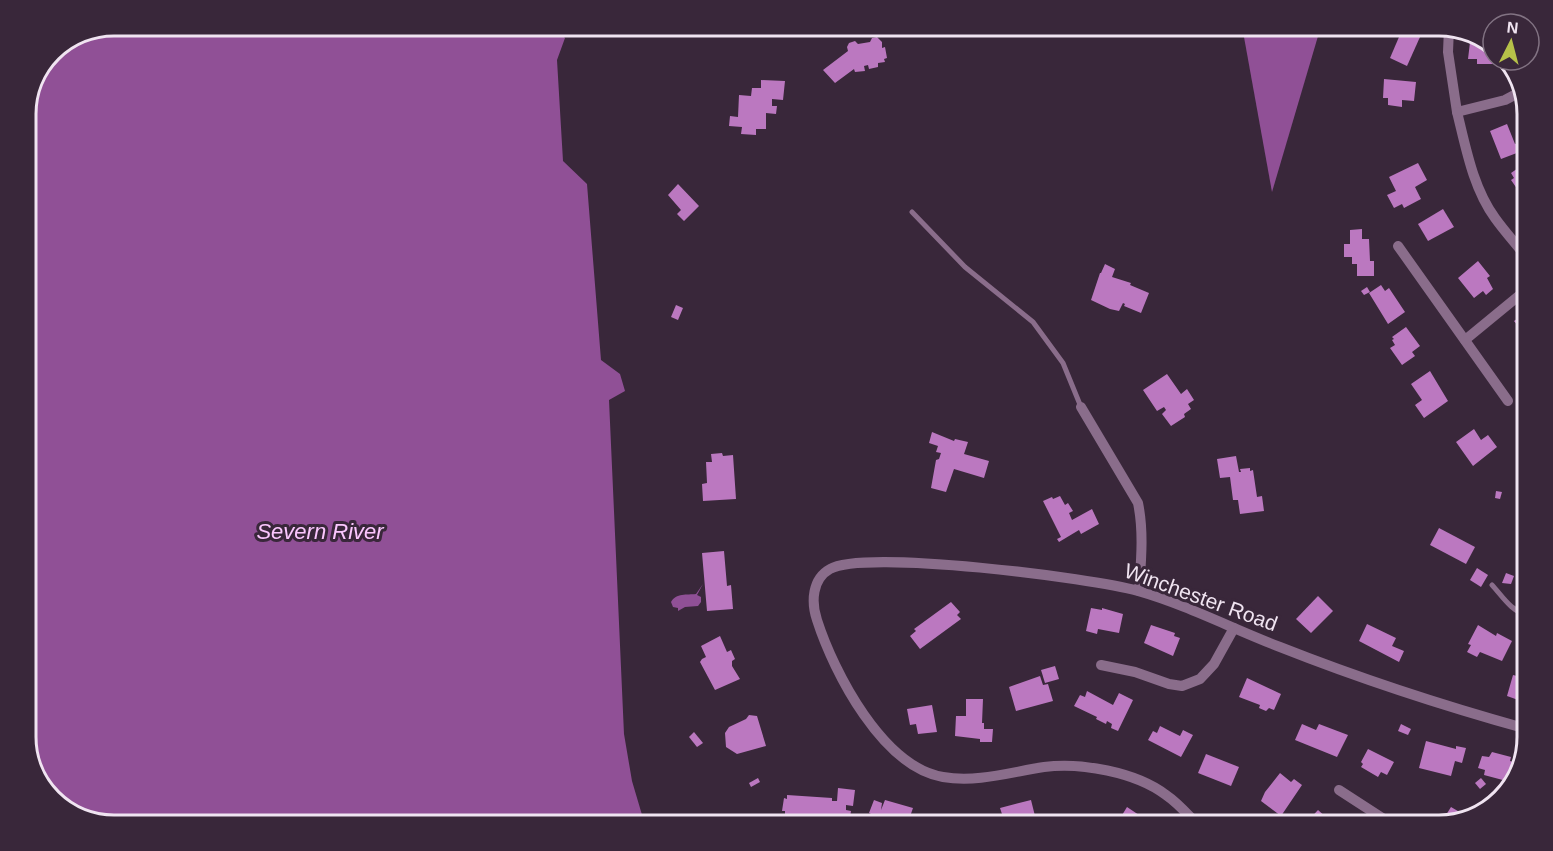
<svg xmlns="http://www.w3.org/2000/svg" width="1553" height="851" viewBox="0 0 1553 851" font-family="Arial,sans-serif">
  <rect width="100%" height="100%" fill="#39273a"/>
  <!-- water -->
  <g fill="#905096">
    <path d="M114,26H554L565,38L557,60L563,161L587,184L601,360L620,374L625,391L609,400L624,734L632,781L645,825H114L70,814L40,786L26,743V108L52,51Z"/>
    <path d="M1242,26H1321L1272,192Z"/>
    <path d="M703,584L697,595L701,597V602L698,606L685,607L678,611V608L673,607L671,602C676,593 687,595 696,594Z"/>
  </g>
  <!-- building -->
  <g fill="#bb78c0">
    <path d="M1402,30L1420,37L1407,66L1390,58Z"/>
    <path d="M1471,34L1483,37L1493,47L1494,64H1477V59H1468Z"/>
    <path d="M877,37L882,42V48L885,47L887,58L884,59L885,62L878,63V67L869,69L868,65L864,66L865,71L855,72L854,69L835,83L823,70L848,51L847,47L849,43L855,41L858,44L870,42L872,38Z"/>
    <path d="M1384,79L1416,82L1414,101L1402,100V107L1388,105V98H1383Z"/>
    <path d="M761,80L785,81L783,100L772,99V106H777L776,114L766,113V129H756V135L741,134L742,127L729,126L730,116L738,117L739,95L751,96L752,88H761Z"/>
    <path d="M1507,124L1515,144L1523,141L1521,135L1527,133V149L1501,159L1490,131Z"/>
    <path d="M1418,163L1427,180L1415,187L1421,199L1404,208L1402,204L1394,208L1387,195L1396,191L1389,177Z"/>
    <path d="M1524,164L1527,169V198L1523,191L1520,193L1511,180L1514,178L1511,173Z"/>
    <path d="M678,184L699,206L684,221L677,214L681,210L668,195Z"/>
    <path d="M1443,209L1454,227L1428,241L1418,224Z"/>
    <path d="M1362,229V239H1369L1370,261H1374V276H1357V264H1352V257H1344V244H1350V230Z"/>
    <path d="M1478,261L1490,276L1487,278L1493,289L1486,295L1483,291L1474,298L1458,278Z"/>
    <path d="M1105,264L1115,269L1112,277L1131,283L1130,285L1149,293L1141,313L1124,306L1125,304L1123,303L1119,311L1110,309L1091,300L1100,273H1101Z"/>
    <path d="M1381,285L1385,291L1389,288L1405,312L1388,324L1369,293Z"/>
    <path d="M1367,287L1370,292L1364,295L1361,291Z"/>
    <path d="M676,305L683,308L678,320L671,317Z"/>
    <path d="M1527,312V337L1514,321Z"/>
    <path d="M1406,327L1420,346L1412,352L1415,356L1402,365L1390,348L1395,345L1392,340L1394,339L1392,337Z"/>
    <path d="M1430,371L1448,401L1424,418L1415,405L1422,400L1411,384Z"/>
    <path d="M1167,374L1181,394L1187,389L1194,400L1188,404L1191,409L1184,414L1185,417L1171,426L1162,414L1166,410L1164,407L1157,411L1143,390Z"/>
    <path d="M1474,429L1481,440L1488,435L1497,447L1473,466L1456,442Z"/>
    <path d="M932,432L954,441L955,439L968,442L964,454L989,461L984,478L954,469L946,492L931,488L936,460L939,459L941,453L936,452L938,446L929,443Z"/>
    <path d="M722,453L723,456L733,455L736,499L703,501L702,484L707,483L706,462H712L711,454Z"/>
    <path d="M1236,456L1239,472H1241L1240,469L1250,468V471L1253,470L1257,497L1262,496L1264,511L1240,514L1238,500H1233L1230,477L1220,478L1217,459Z"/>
    <path d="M1496,491L1502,492L1500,499L1495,498Z"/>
    <path d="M1060,496L1065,505L1068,503L1073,511L1069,513L1072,520L1092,509L1099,524L1081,534L1079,530L1059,542L1057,539L1061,537L1043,501L1052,497L1053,499Z"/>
    <path d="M1439,528L1475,547L1466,564L1430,545Z"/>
    <path d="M724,551L727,586L731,585L733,609L707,611L702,553Z"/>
    <path d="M1477,568L1488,575L1481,587L1470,580Z"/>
    <path d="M1506,573L1514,576L1511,584L1502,583Z"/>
    <path d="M1318,596L1333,611L1311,633L1296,619Z"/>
    <path d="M951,602L960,612L957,615L961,619L920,649L910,636L916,631L914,629Z"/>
    <path d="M1091,608L1102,610V608L1123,614L1119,633L1098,629L1097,634L1086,631Z"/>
    <path d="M1367,624L1396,638L1392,646L1404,651L1399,662L1359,641Z"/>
    <path d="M1151,625L1175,633L1174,636L1180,638L1173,656L1144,643Z"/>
    <path d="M1478,625L1496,636L1497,633L1512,641L1502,661L1480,652L1477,657L1467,652L1471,645L1468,644Z"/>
    <path d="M720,636L727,652L731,650L735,659L732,661V666L740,679L715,690L700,662L702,659L706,657L701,646Z"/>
    <path d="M1055,666L1059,679L1045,683L1041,670Z"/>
    <path d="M1527,671V703L1507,696L1513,675L1525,678Z"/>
    <path d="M1040,676L1043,685L1048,684L1053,701L1016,711L1009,687Z"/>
    <path d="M1247,678L1281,694L1274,710L1269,708L1266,711L1259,708L1260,705L1239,697Z"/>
    <path d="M1087,691L1113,705L1119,693L1133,700L1118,731L1111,728L1112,724L1107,721L1106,724L1096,719L1097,717L1074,706L1080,695L1085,697Z"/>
    <path d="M966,699H983L982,723H984V729H993L992,742H980V739L955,736L956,716H966Z"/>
    <path d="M932,705L937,732L918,734L916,724L910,725L907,709Z"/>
    <path d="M749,715L757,716L766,746L737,754L726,747L725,733L729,727L746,719Z"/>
    <path d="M1302,724L1316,730L1319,724L1348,735L1337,757L1295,740Z"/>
    <path d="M1401,724L1411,729L1408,735L1398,731Z"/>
    <path d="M1160,726L1180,736L1183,730L1193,735L1181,757L1148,740L1153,731L1157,733Z"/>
    <path d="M694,732L703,743L697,747L689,737Z"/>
    <path d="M1426,741L1456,749V746L1466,748L1462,763L1455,761L1451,776L1419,768Z"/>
    <path d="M1368,749L1394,762L1387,775L1381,772L1378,777L1361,767L1363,764L1361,762Z"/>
    <path d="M1492,752L1511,757L1510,761L1520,764L1514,783L1484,775L1485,770L1478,768L1482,756L1489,757Z"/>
    <path d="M1206,754L1239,767L1231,786L1198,773Z"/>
    <path d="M1280,773L1291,782L1294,779L1302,785L1281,816L1261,801L1265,792Z"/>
    <path d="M758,778L760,782L751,787L749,783Z"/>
    <path d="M1481,778L1486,784L1480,789L1475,783Z"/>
    <path d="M838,788L855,790L853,806L846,805V810L851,811L850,817L845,816L844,822L830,820L829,825H807L808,818L785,815V811H782L784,798L787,799V795L832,798V801H837Z"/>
    <path d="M874,800L882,803L881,810L885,800L913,808L907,825H883L885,821L869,813Z"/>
    <path d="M1031,800L1036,820L1014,825H996L993,816L1002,814L1000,808Z"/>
    <path d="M1127,807L1154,825H1116Z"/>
    <path d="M1451,807L1463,814L1465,810L1474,816L1443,825L1441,823Z"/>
    <path d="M1318,810L1327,818L1320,825H1306L1305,824Z"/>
  </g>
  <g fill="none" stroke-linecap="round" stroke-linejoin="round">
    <!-- lane -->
    <g stroke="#8a6d8b" stroke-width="5">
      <path d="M912,212L965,267L1033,322L1063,363L1081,407"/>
      <path d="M1492,585C1503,597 1511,611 1527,615"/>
    </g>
    <!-- street -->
    <g stroke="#8a6d8b" stroke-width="10">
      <path d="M1449,28L1448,52L1457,112L1505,100L1522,91"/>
      <path d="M1457,112C1466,148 1473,188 1495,218C1505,232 1517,245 1527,258"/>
      <path d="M1398,246L1508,401"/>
      <path d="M1465,340L1527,289"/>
      <path d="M1081,407L1138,503C1144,532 1141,562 1139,591"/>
      <path d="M1101,665L1135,672L1169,684L1182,686L1200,679L1214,664L1234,628"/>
      <path d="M1339,790L1393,825"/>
      <path d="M1198,825C1188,815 1178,803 1166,795C1136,772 1080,762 1044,767C1011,772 977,783 943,777C883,767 834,673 817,620C811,602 812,579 830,569C864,549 1093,578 1138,591C1187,605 1233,629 1280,647C1361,679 1444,706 1527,729"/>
    </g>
  </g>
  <g text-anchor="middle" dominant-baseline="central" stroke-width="6" stroke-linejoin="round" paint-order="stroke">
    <!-- street labels -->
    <g font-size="21" fill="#f0e4f1" stroke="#39273a">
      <text transform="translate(1201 597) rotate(20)">Winchester Road</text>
    </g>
    <!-- water labels -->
    <g font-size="22" font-style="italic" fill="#fbc6fe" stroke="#39273a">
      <text x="320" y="531">Severn River</text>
    </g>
  </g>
  <!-- crop -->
  <path d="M0 0H1553V851H0ZM114 36H1439A78 78 0 0 1 1517 114V737A78 78 0 0 1 1439 815H114A78 78 0 0 1 36 737V114A78 78 0 0 1 114 36Z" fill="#39273a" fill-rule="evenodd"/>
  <path fill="none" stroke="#f0e4f1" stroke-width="3" d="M114 36H1439A78 78 0 0 1 1517 114V737A78 78 0 0 1 1439 815H114A78 78 0 0 1 36 737V114A78 78 0 0 1 114 36Z"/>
  <!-- north arrow -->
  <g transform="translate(1511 42) rotate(6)"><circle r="28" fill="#39273a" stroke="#827383" stroke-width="1.5"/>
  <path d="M0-4.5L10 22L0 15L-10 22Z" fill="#b6c149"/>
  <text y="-9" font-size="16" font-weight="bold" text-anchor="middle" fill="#f0e4f1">N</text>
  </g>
</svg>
